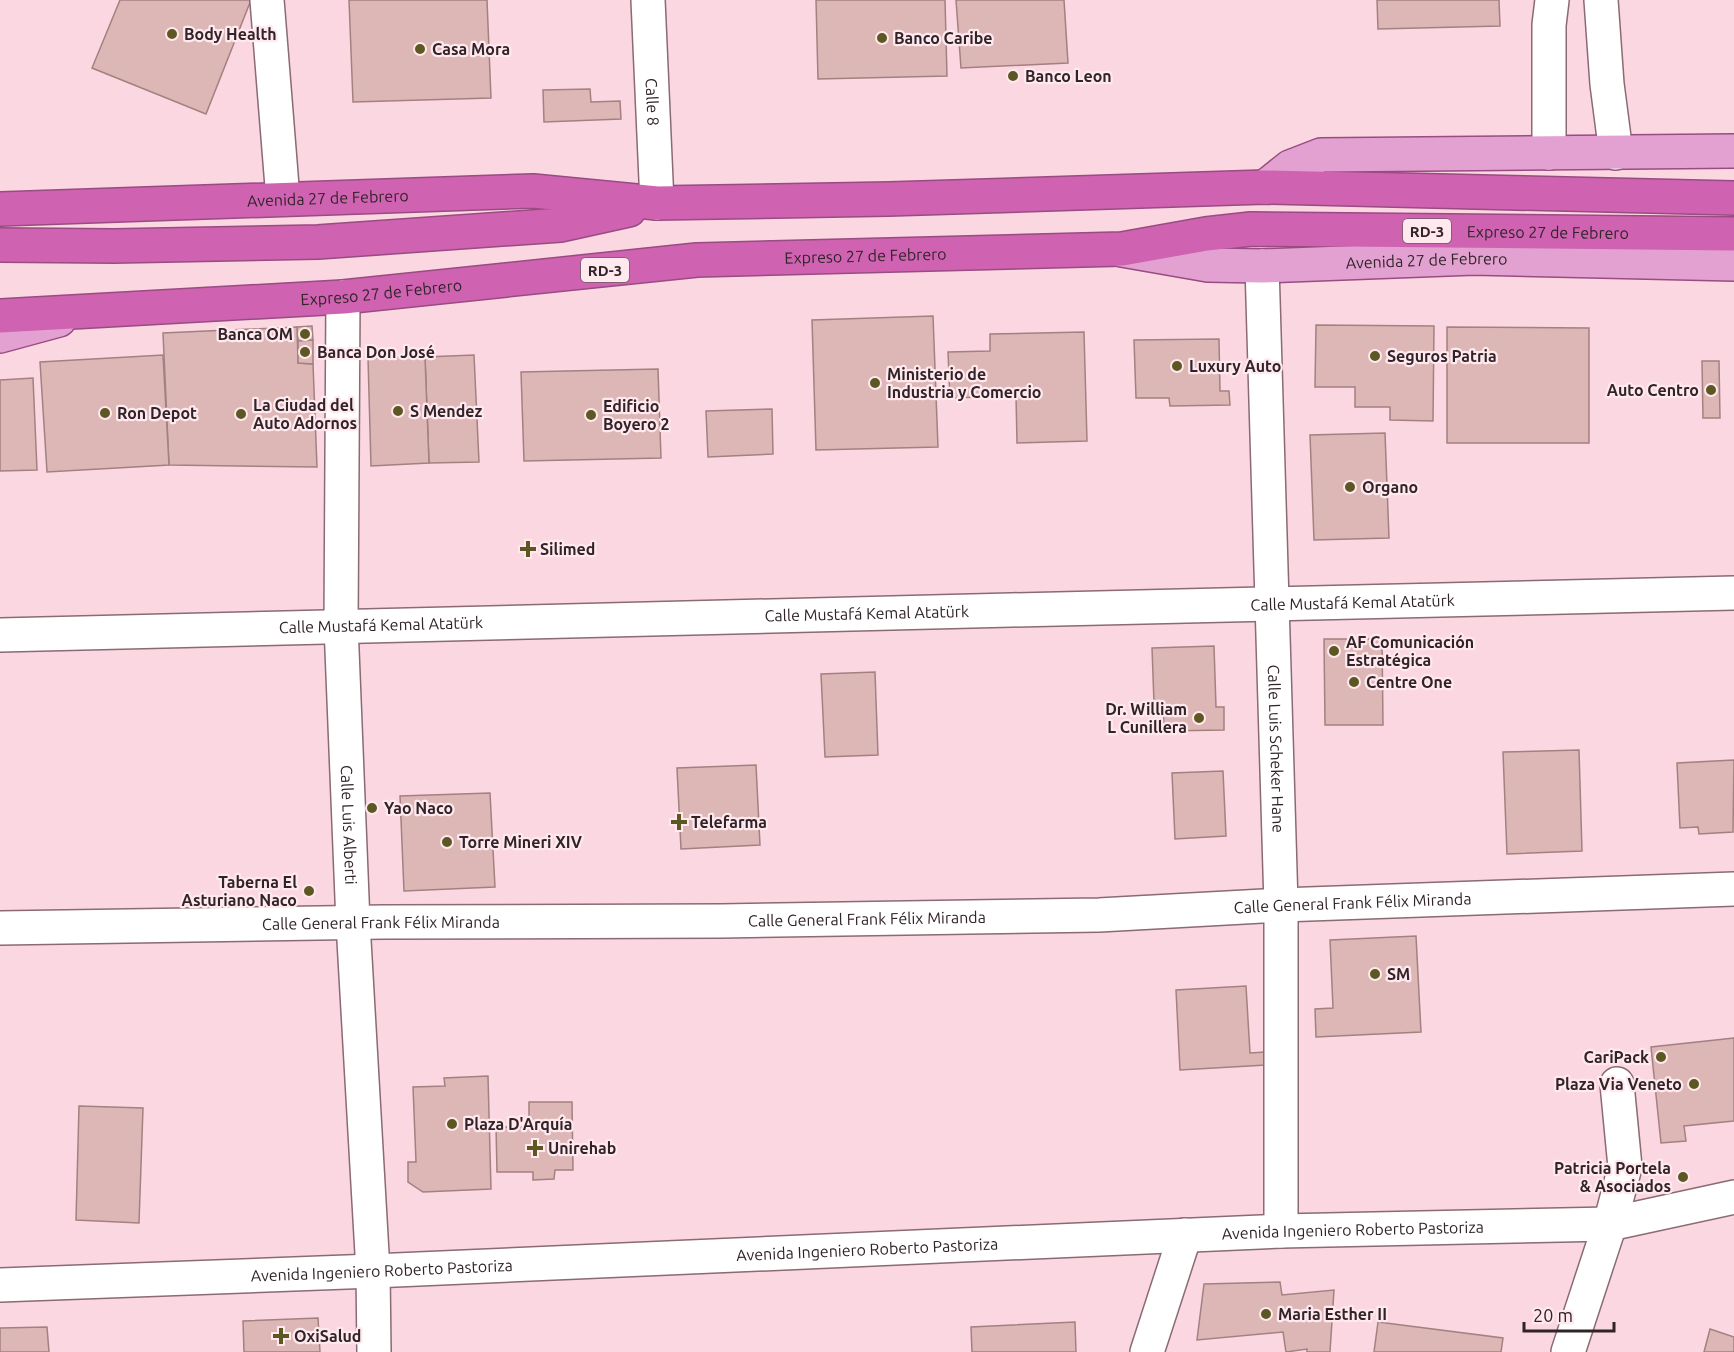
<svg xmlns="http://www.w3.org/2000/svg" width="1734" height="1352" viewBox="0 0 1734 1352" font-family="Ubuntu,sans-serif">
  <rect width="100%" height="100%" fill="#fbd7e1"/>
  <!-- building -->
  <g fill="#dcb7b6" stroke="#a38180" stroke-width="1.5">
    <path d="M120,0H251L206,114L92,68Z"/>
    <path d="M349,0H487L491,98L353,102Z"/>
    <path d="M816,0H945L947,76L818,79Z"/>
    <path d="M956,0H1064L1068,63L961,68Z"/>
    <path d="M1377,0H1499L1500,26L1378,29Z"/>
    <path d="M590,89L591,102L620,101L621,119L544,122L543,90Z"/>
    <path d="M933,316L938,447L816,450L812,320Z"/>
    <path d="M1316,325L1434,326L1433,421L1390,420V407H1355V387H1315Z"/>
    <path d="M312,326L313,340L298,341L297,327Z"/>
    <path d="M297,327L298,363L313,364L317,467L169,465L163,333Z"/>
    <path d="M1447,327L1589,328V443H1447Z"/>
    <path d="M1084,332L1087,441L1017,443L1016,396L950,398L948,352L990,351V334Z"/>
    <path d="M1219,339L1220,391H1229L1230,405L1170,406L1169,398H1136L1134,340Z"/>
    <path d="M313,340V364L298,363V341Z"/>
    <path d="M163,355L169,465L47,472L40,362Z"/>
    <path d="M474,355L479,462L429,463L425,357Z"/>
    <path d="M425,357L429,463L371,466L368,358Z"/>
    <path d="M1702,361H1719L1720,418H1703Z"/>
    <path d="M658,369L661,458L524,461L521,372Z"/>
    <path d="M33,378L37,470L0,471V380Z"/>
    <path d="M772,409L773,454L708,457L706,411Z"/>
    <path d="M1385,433L1389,538L1314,540L1310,435Z"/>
    <path d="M1324,639H1382L1383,725H1325Z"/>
    <path d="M1214,646L1216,707H1224V730L1164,731L1163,703H1154L1152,648Z"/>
    <path d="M875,672L878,755L825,757L821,674Z"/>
    <path d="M1579,750L1582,851L1507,854L1503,752Z"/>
    <path d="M1734,760L1733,832L1699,834L1698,827L1680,828L1677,763Z"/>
    <path d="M756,765L760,845L681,849L677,768Z"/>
    <path d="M1223,771L1226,836L1175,839L1172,773Z"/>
    <path d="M490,793L495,887L404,891L400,796Z"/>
    <path d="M1416,936L1421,1032L1316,1037L1315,1009L1333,1008L1330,940Z"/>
    <path d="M1246,986L1250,1053L1265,1052L1266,1065L1180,1070L1176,990Z"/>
    <path d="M1734,1038V1121L1684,1126L1686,1141L1661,1143L1651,1047Z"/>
    <path d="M488,1076L491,1189L423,1192L408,1182V1162H416L413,1087L445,1086L444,1078Z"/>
    <path d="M529,1102H572L573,1170H555L554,1179L533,1180V1172H497L496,1127H529Z"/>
    <path d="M79,1106L143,1108L139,1223L76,1220Z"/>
    <path d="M1280,1282L1282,1295L1334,1290L1330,1352H1307V1349L1286,1352L1283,1332L1197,1340L1204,1284Z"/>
    <path d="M318,1318L320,1352H244L243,1321Z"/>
    <path d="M1075,1322L1076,1352H972L971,1327Z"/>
    <path d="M1378,1322L1503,1338L1501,1352H1374Z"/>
    <path d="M47,1327L49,1352H0V1328Z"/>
    <path d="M1710,1329L1734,1337V1352H1704Z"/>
  </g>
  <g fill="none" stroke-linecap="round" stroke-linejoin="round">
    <defs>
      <g id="minor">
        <path d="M267,0L283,199"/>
        <path id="s1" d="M648,0L657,203"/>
        <path d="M1601,0L1607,84L1616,153"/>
        <path d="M1549,153V25L1552,0"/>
        <path id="s2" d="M1262,266L1281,905V1231"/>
        <path id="s3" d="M343,297L341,625L353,923L373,1271L374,1352"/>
        <path id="s4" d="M0,635C578,618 1156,608 1734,593"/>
        <path id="s5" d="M0,928L384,922L721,921L1099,915L1281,905L1734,889"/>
        <path id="s6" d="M0,1285L373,1271L1281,1231L1610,1224L1734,1197"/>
        <path d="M1147,1352L1185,1235"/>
        <path d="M1568,1352L1610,1224L1625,1167L1617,1084"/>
      </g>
      <g id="major">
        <path d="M1265,187L1290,167L1321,155L1734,151"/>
        <path id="s7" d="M1122,250L1208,265L1262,266L1474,258L1734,264"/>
        <path d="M0,336L59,320"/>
      </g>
      <g id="highway">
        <path id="s8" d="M0,209L533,191L657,203L889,199L1265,187L1734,198"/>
        <path d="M0,245L114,246L318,242L561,225L629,210"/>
        <path id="s9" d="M0,316L343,297L697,260L1122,249L1206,234L1251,229L1734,234"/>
      </g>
    </defs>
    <!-- minor casing -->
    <use href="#minor" stroke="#8a6a73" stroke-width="36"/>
    <!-- major casing -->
    <use href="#major" stroke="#984c81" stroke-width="36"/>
    <!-- highway casing -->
    <use href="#highway" stroke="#984c81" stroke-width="36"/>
    <!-- minor -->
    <use href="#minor" stroke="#fff" stroke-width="33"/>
    <!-- major -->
    <use href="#major" stroke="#e2a1d0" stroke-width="33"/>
    <!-- highway -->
    <use href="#highway" stroke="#cf62b1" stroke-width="33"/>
  </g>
  <!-- markers -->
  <g fill="#5d5724" stroke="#ffe8ee" stroke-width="2">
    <circle cx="172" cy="34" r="6"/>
    <circle cx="882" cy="38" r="6"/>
    <circle cx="420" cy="49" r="6"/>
    <circle cx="1013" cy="76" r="6"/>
    <circle cx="305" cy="334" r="6"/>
    <circle cx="305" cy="352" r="6"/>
    <circle cx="1375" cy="356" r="6"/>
    <circle cx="1177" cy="366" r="6"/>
    <circle cx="875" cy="383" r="6"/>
    <circle cx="1711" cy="390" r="6"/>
    <circle cx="398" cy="411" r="6"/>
    <circle cx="105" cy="413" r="6"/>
    <circle cx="241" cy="414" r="6"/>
    <circle cx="591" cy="415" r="6"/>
    <circle cx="1350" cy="487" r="6"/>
    <path d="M525 540h6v6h6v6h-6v6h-6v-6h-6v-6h6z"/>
    <circle cx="1334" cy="651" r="6"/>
    <circle cx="1354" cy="682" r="6"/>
    <circle cx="1199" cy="718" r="6"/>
    <circle cx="372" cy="808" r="6"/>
    <path d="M676 813h6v6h6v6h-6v6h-6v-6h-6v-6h6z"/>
    <circle cx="447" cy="842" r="6"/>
    <circle cx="309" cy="891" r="6"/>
    <circle cx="1375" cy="974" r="6"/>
    <circle cx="1661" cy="1057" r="6"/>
    <circle cx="1694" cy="1084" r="6"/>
    <circle cx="452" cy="1124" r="6"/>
    <path d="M532 1139h6v6h6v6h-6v6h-6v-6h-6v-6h6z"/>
    <circle cx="1683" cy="1177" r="6"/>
    <circle cx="1266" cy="1314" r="6"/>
    <path d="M278 1327h6v6h6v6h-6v6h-6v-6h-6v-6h6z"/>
  </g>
  <g text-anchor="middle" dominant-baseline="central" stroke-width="4.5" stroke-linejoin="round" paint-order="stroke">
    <!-- shield labels -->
    <g fill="#ffe8ee" stroke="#6f5f63" stroke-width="1.5">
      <rect x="1403" y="219" width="48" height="24" rx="4.5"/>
      <rect x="581" y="258" width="48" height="24" rx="4.5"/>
    </g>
    <g font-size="15" font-weight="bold" fill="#312428">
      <text x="1427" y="231">RD-3</text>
      <text x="605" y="270">RD-3</text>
    </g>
    <!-- poi labels -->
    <g font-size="16" font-weight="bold" fill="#312428" stroke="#ffe8ee" text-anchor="start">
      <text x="184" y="34">Body Health</text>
      <text x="894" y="38">Banco Caribe</text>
      <text x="432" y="49">Casa Mora</text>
      <text x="1025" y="76">Banco Leon</text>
      <text x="293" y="334" text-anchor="end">Banca OM</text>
      <text x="317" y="352">Banca Don José</text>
      <text x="1387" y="356">Seguros Patria</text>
      <text x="1189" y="366">Luxury Auto</text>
      <text x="887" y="374">Ministerio de<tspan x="887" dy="18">Industria y Comercio</tspan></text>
      <text x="1699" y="390" text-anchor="end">Auto Centro</text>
      <text x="253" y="405">La Ciudad del<tspan x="253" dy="18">Auto Adornos</tspan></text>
      <text x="603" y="406">Edificio<tspan x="603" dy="18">Boyero 2</tspan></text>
      <text x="410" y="411">S Mendez</text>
      <text x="117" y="413">Ron Depot</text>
      <text x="1362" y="487">Organo</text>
      <text x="540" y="549">Silimed</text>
      <text x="1346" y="642">AF Comunicación<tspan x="1346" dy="18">Estratégica</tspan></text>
      <text x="1366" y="682">Centre One</text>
      <text x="1187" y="709" text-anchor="end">Dr. William<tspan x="1187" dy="18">L Cunillera</tspan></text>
      <text x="384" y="808">Yao Naco</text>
      <text x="691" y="822">Telefarma</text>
      <text x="459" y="842">Torre Mineri XIV</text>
      <text x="297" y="882" text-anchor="end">Taberna El<tspan x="297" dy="18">Asturiano Naco</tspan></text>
      <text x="1387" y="974">SM</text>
      <text x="1649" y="1057" text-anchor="end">CariPack</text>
      <text x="1682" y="1084" text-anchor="end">Plaza Via Veneto</text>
      <text x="464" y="1124">Plaza D'Arquía</text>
      <text x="548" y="1148">Unirehab</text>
      <text x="1671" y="1168" text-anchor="end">Patricia Portela<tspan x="1671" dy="18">&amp; Asociados</tspan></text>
      <text x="1278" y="1314">Maria Esther II</text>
      <text x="294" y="1336">OxiSalud</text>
    </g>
    <!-- street labels -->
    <g font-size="16" fill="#312428" stroke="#ffe8ee">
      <text stroke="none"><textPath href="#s1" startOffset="102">Calle 8</textPath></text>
      <text stroke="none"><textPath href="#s8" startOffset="328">Avenida 27 de Febrero</textPath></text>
      <text stroke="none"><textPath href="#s9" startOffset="1552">Expreso 27 de Febrero</textPath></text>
      <text stroke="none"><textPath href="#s9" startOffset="868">Expreso 27 de Febrero</textPath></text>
      <text stroke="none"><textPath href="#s7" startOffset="306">Avenida 27 de Febrero</textPath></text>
      <text stroke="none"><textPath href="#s9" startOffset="382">Expreso 27 de Febrero</textPath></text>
      <text stroke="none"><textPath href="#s4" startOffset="1353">Calle Mustafá Kemal Atatürk</textPath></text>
      <text stroke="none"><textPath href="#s4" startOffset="867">Calle Mustafá Kemal Atatürk</textPath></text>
      <text stroke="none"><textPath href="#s4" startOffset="381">Calle Mustafá Kemal Atatürk</textPath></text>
      <text stroke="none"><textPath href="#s2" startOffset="483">Calle Luis Scheker Hane</textPath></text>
      <text stroke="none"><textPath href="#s3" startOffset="528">Calle Luis Alberti</textPath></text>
      <text stroke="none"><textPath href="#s5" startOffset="1353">Calle General Frank Félix Miranda</textPath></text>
      <text stroke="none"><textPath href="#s5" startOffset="867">Calle General Frank Félix Miranda</textPath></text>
      <text stroke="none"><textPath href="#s5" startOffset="381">Calle General Frank Félix Miranda</textPath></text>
      <text stroke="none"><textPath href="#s6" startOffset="1354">Avenida Ingeniero Roberto Pastoriza</textPath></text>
      <text stroke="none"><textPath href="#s6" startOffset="868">Avenida Ingeniero Roberto Pastoriza</textPath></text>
      <text stroke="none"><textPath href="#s6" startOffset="382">Avenida Ingeniero Roberto Pastoriza</textPath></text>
    </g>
  </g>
  <!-- scale -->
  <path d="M1524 1322v9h90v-9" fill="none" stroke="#312428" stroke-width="3"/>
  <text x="1533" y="1322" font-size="18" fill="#312428" stroke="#ffe8ee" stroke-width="4.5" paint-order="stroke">20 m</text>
</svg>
